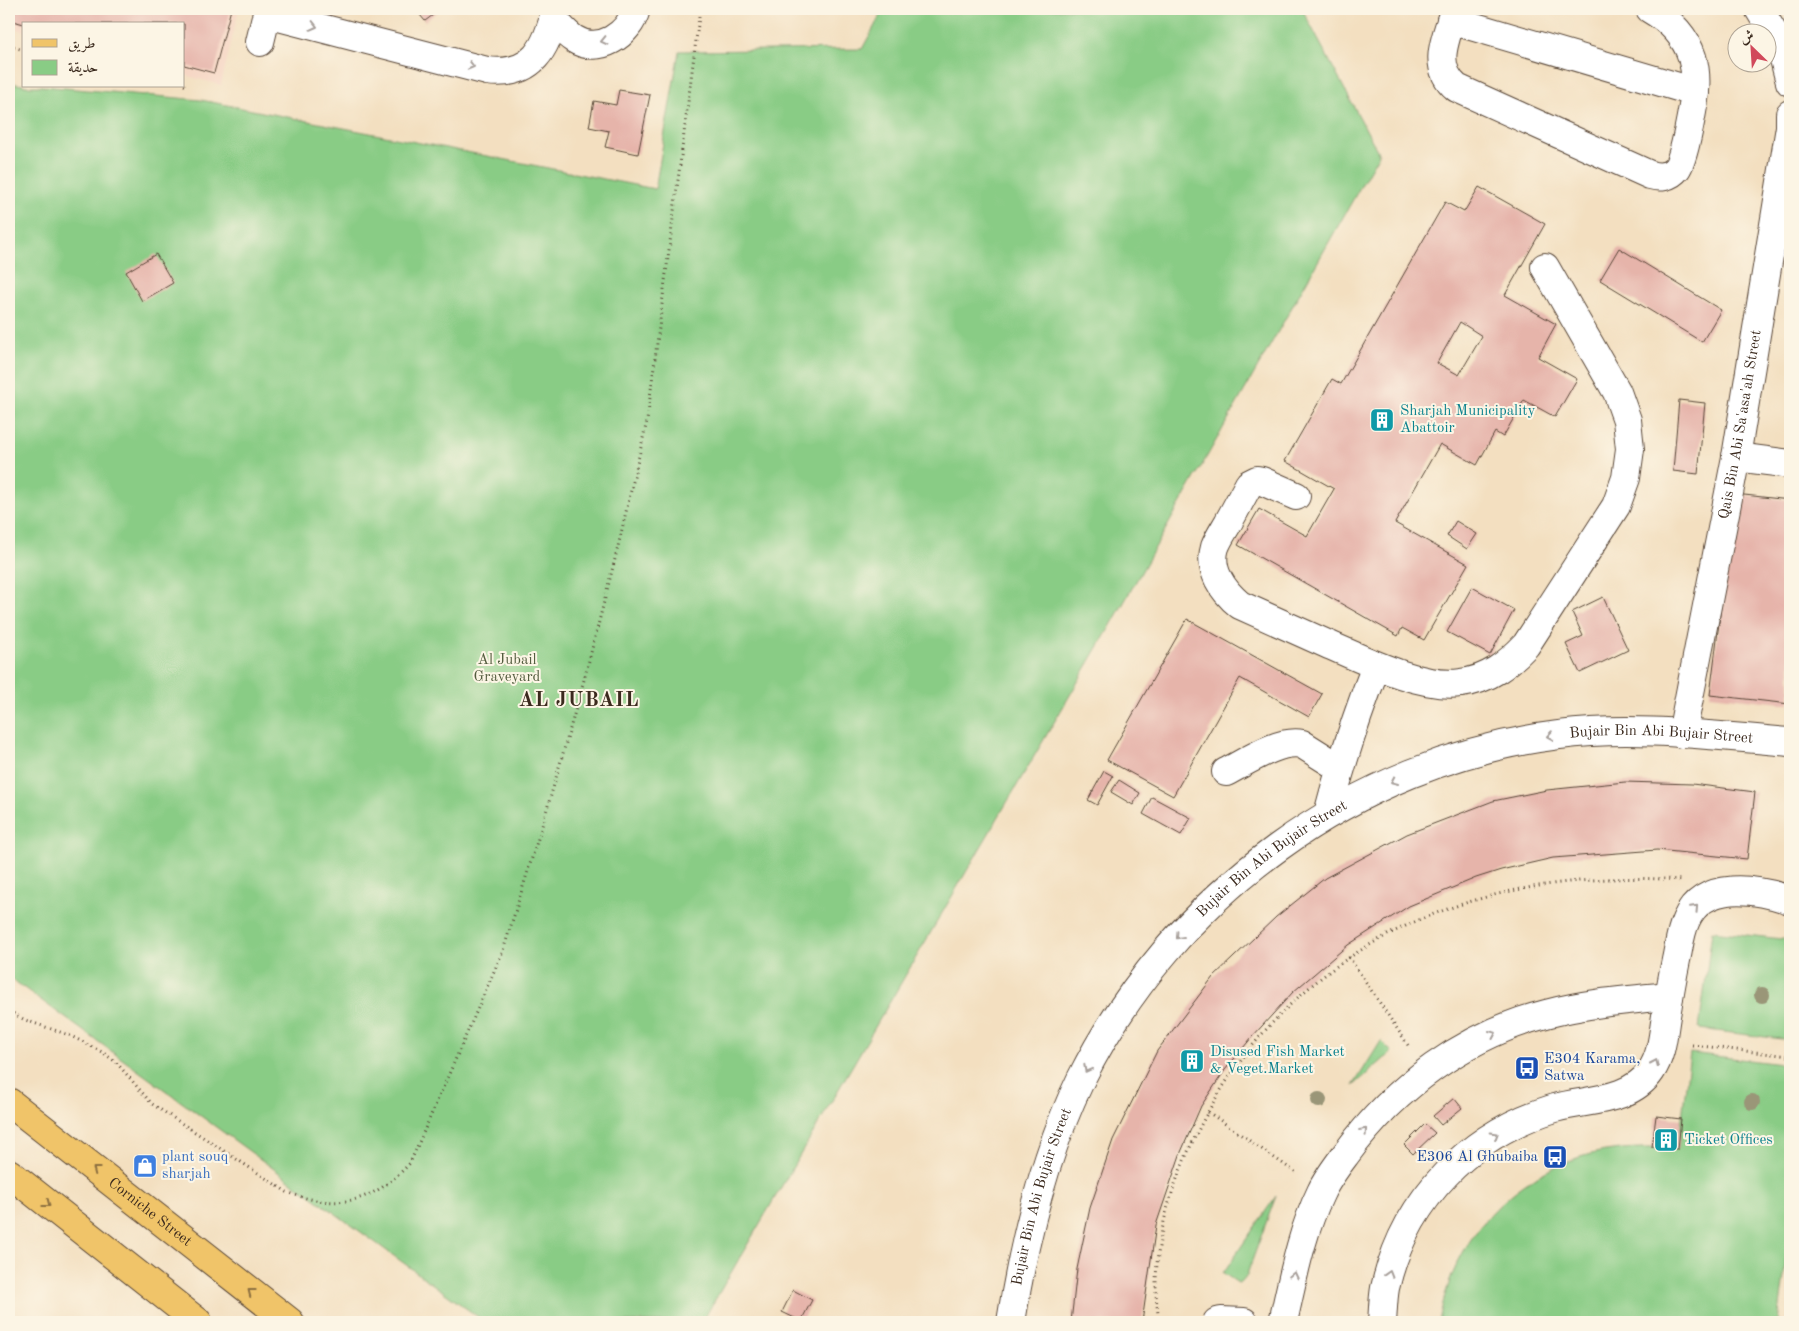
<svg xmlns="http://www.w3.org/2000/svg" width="1799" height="1331" viewBox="0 0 1799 1331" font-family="'Old Standard TT',Amiri,serif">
  <rect width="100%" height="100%" fill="#fcf5e5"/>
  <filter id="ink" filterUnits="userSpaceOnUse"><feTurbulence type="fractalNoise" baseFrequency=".02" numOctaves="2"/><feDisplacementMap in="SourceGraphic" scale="10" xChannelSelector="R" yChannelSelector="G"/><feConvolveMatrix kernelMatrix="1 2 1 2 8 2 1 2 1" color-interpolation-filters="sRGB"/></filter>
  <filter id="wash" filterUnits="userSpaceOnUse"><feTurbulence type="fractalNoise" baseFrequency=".0096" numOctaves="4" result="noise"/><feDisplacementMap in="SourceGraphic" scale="20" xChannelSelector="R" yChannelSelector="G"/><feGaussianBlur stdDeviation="1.12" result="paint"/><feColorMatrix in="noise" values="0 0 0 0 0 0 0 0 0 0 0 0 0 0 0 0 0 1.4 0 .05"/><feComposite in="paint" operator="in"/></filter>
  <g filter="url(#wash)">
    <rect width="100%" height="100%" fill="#f3dfc0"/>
    <!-- built -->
    <path fill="#f5d3c1" d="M9,9H239L221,85L184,75V24H24V31L9,27Z"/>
    <!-- green -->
    <g fill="#89cc85" stroke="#627b52">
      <path d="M884,9H1302L1379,154L1110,627L702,1322H485L9,977V83L24,85V86H42L201,100L655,189L679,51L862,49Z"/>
      <path d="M1712,931L1790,940V1040L1699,1029Z"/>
      <path d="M1381,1041L1392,1052L1353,1086Z"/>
      <path d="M1690,1053L1790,1065V1229L1778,1322H1701L1689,1320L1688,1322H1439C1452,1244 1504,1182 1580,1157C1611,1147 1645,1147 1678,1149Z"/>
      <path d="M1276,1196L1246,1277L1243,1281L1238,1283L1223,1273Z"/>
    </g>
    <g id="blocks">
      <!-- building -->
      <g fill="#e6b4aa" fill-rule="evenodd">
        <path d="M9,9H231L214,73L184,65V24H24L9,20Z"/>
        <path d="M415,9H441L425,21Z"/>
        <path d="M619,90L650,95L638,154L605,147L609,131L589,127L594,101L616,105Z"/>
        <path d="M1479,187L1545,224L1505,295L1556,324L1538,357L1577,379L1555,417L1524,400L1503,437L1495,432L1477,465L1440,444L1395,523L1468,564L1424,640L1402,628L1398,636L1238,545L1259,509L1307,536L1334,489L1285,461L1332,379L1341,384L1445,202L1464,212ZM1460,322L1482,336L1459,375L1437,363Z"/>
        <path d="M1619,248L1721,310L1702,342L1600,280Z"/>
        <path d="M156,254L173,283L142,301L126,272Z"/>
        <path d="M1679,400L1705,403L1698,474L1673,471Z"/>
        <path d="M1735,494L1790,500V704L1710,695Z"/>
        <path d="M1456,521L1477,534L1467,549L1447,536Z"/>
        <path d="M1472,587L1514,610L1490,655L1447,632Z"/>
        <path d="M1603,597L1628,650L1580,673L1566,644L1583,636L1572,612Z"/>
        <path d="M1187,619L1322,694L1309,717L1240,678L1173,796L1107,760Z"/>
        <path d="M1104,771L1113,776L1097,805L1088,800Z"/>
        <path d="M1119,780L1140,793L1133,805L1111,792Z"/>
        <path d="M1625,782L1692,784L1755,792L1747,859L1657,850L1553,858L1501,870L1476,878L1409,906L1348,945L1293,992L1252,1037L1225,1070L1201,1106L1181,1152L1156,1225L1142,1322H1071L1077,1269L1090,1208L1113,1140L1157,1051L1213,977L1276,917L1325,878L1407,834L1493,801L1547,790Z"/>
        <path d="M1152,797L1191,818L1181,835L1143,814Z"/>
        <path d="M1454,1098L1462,1108L1441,1125L1433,1116Z"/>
        <path d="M1656,1116L1681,1119L1678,1149L1652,1147Z"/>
        <path d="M1425,1124L1435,1133L1413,1154L1404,1145Z"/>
        <path d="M793,1290L812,1300L801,1321L782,1312Z"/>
      </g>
    </g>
  </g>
  <g filter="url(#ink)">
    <use href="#blocks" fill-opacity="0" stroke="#574536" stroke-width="1"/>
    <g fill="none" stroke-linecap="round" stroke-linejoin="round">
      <defs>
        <g id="minor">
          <path d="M1455,9C1447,36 1430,66 1457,88L1650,175C1660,178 1670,177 1677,168C1684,160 1694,103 1695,91C1696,80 1695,67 1692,57C1685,35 1669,20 1650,9"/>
          <path d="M1759,9L1780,44L1790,82"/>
          <path d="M267,14L487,71C533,77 547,48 556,9"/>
          <path d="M553,19C560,26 566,34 574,39C599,55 629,35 636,9"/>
          <path d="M1451,20L1695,92"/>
          <path d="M260,42L268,9"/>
          <path d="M1736,457L1790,464"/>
          <path d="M1296,496L1262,481L1257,480L1249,484C1242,497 1235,510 1228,523C1224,530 1218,539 1215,547C1208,570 1223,591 1240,605C1269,618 1298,631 1327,644C1364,660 1422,689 1461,683C1488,680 1508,664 1526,645L1616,506L1626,478L1630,449L1627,420L1617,392L1545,267"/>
          <path id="s1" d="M1682,734L1736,457L1790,127V114"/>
          <path d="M1226,772C1246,762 1279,739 1302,744L1340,768"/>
          <path d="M1328,814C1341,764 1357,715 1376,666"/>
          <path id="s2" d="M1011,1322C1024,1239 1044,1155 1081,1079C1172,896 1355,760 1559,735C1635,725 1714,736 1790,742"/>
          <path d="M1217,1322L1221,1321L1244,1322"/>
          <path d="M1283,1322C1293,1278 1301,1233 1321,1192C1327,1179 1337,1166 1346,1154C1395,1087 1465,1035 1546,1014C1586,1003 1628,1000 1669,996"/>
          <path d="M1382,1322C1383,1311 1383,1299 1385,1288C1405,1200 1469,1134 1555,1108C1587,1099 1630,1102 1651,1071C1662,1055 1663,1034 1666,1016C1669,997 1672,979 1676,960C1679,947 1680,933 1686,920C1704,879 1757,889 1790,900"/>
        </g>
        <g id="major">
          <path id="s3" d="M9,1102L290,1322"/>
          <path d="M9,1173L198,1322"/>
        </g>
      </defs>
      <!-- minor casing -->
      <use href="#minor" stroke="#574536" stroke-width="30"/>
      <!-- major casing -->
      <use href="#major" stroke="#574536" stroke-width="30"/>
      <!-- path -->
      <g stroke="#574536" stroke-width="3" stroke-dasharray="1 4" stroke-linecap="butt">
        <path d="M9,46L24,50"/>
        <path d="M184,85L187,86"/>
        <path d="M1349,957L1410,1048"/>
        <path d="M9,1011L25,1020L69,1035L102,1052L116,1062L152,1104L287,1192C338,1211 373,1203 410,1163L503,951L545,816L584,680L617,551L647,421L700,9"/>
        <path d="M1692,1045L1790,1056"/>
        <path d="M1208,1112L1298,1174"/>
        <path d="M1159,1322C1158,1312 1156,1301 1156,1291C1155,1233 1175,1174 1202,1123C1299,938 1481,867 1682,880"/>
      </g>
      <!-- minor -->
      <use href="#minor" stroke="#fff" stroke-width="28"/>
      <!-- major -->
      <use href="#major" stroke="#f0c469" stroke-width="28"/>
    </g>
    <!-- trees -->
    <g fill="#9a9678">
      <circle cx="1762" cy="995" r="8"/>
      <circle cx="1319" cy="1100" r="8"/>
      <circle cx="1752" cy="1102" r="8"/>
    </g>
    <!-- one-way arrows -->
    <defs><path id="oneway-chevron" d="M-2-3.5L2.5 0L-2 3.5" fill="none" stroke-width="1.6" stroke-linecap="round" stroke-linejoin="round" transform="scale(1.25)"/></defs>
    <g stroke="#a79f9a">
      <use href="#oneway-chevron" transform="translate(314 26) rotate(14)"/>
      <use href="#oneway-chevron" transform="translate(604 41) rotate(167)"/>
      <use href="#oneway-chevron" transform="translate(471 66) rotate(14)"/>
      <use href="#oneway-chevron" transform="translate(1550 736) rotate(171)"/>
      <use href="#oneway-chevron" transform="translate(1394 781) rotate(155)"/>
      <use href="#oneway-chevron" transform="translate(1695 908) rotate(-47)"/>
      <use href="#oneway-chevron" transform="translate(1179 936) rotate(132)"/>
      <use href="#oneway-chevron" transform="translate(1493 1034) rotate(-24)"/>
      <use href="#oneway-chevron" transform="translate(1655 1063) rotate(-66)"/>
      <use href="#oneway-chevron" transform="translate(1087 1069) rotate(118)"/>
      <use href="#oneway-chevron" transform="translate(1364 1131) rotate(-48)"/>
      <use href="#oneway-chevron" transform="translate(1495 1135) rotate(-31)"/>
      <use href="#oneway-chevron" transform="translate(1389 1274) rotate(-73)"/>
      <use href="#oneway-chevron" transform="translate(1294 1275) rotate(-77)"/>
    </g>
    <g stroke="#8c6f40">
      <use href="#oneway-chevron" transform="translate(96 1170) rotate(-142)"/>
      <use href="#oneway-chevron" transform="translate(47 1204) rotate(38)"/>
      <use href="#oneway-chevron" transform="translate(251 1292) rotate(-142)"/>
    </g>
  </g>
  <!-- icons -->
  <defs>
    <symbol id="building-square" viewBox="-11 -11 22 22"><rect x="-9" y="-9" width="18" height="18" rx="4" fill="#0f9aa8" stroke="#fcf5e5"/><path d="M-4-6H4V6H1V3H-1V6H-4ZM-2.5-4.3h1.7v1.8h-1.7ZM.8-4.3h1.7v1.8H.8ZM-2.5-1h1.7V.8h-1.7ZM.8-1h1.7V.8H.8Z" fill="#fff"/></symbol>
    <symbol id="bus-square" viewBox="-11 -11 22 22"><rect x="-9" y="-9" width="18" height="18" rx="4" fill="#1a4fb4" stroke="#fcf5e5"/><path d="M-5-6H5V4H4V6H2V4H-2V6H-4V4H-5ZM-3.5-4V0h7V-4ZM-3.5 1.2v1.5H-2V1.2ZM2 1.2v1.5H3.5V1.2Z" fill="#fff"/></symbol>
    <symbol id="shop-square" viewBox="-11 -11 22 22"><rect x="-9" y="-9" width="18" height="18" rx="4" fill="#3f7fe0" stroke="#fcf5e5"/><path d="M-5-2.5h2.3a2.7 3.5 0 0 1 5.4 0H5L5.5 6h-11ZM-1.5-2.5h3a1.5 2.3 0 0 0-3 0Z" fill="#fff"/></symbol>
  </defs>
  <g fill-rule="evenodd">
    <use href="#building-square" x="1368" y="406" width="28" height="28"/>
    <use href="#building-square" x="1178" y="1047" width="28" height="28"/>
    <use href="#bus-square" x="1513" y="1054" width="28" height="28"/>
    <use href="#building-square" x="1652" y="1126" width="28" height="28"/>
    <use href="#bus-square" x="1541" y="1143" width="28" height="28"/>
    <use href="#shop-square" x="131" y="1152" width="28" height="28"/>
  </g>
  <g text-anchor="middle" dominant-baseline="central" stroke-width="4" stroke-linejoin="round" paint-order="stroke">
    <!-- culture labels -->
    <g font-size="15" fill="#0d838f" stroke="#fcf5e5" text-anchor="start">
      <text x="1400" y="411">Sharjah Municipality<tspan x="1400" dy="17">Abattoir</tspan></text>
      <text x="1210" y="1052">Disused Fish Market<tspan x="1210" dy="17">&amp; Veget.Market</tspan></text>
      <text x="1684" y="1140">Ticket Offices</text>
    </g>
    <!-- street labels -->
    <g font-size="15" fill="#3b2a1e" stroke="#fcf5e5">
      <text stroke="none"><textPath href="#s1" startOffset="315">Qais Bin Abi Sa'asa'ah Street</textPath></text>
      <text stroke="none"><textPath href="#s2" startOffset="969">Bujair Bin Abi Bujair Street</textPath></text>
      <text stroke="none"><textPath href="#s2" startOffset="549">Bujair Bin Abi Bujair Street</textPath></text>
      <text stroke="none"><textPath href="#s2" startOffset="129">Bujair Bin Abi Bujair Street</textPath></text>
      <text stroke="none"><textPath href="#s3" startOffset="179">Corniche Street</textPath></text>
    </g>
    <!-- park labels -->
    <g font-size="15" fill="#525b3d" stroke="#fcf5e5">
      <text x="507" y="660">Al Jubail<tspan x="507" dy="17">Graveyard</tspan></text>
    </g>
    <!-- transit labels -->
    <g font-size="15" fill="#164399" stroke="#fcf5e5" text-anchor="start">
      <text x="1544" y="1059">E304 Karama,<tspan x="1544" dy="17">Satwa</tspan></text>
      <text x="1538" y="1157" text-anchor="end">E306 Al Ghubaiba</text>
    </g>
    <!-- shop labels -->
    <g font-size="15" fill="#366cbe" stroke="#fcf5e5" text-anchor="start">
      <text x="162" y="1157">plant souq<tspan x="162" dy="17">sharjah</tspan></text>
    </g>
    <!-- district labels -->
    <g font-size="20" font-weight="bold" letter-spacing="1" fill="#3b2a1e" stroke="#fcf5e5">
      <text x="579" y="701">AL JUBAIL</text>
    </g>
  </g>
  <!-- margin -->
  <rect width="1799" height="1331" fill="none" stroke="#fcf5e5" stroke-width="30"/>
  <!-- legend -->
  <rect x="22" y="22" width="162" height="65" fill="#fcf5e5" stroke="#afa495"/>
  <rect x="32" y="39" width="25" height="8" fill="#f0c469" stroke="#afa495"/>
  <text x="68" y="48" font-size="15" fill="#3b2a1e">طريق</text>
  <rect x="32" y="60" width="25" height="15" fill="#89cc85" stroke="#afa495"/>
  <text x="68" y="72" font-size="15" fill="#3b2a1e">حديقة</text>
  <!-- north arrow -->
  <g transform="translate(1752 48) rotate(335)"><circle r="24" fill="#fcf5e5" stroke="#afa495"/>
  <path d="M0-4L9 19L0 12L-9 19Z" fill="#d1495b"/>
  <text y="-8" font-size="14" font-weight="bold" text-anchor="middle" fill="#3b2a1e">ش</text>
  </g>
</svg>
